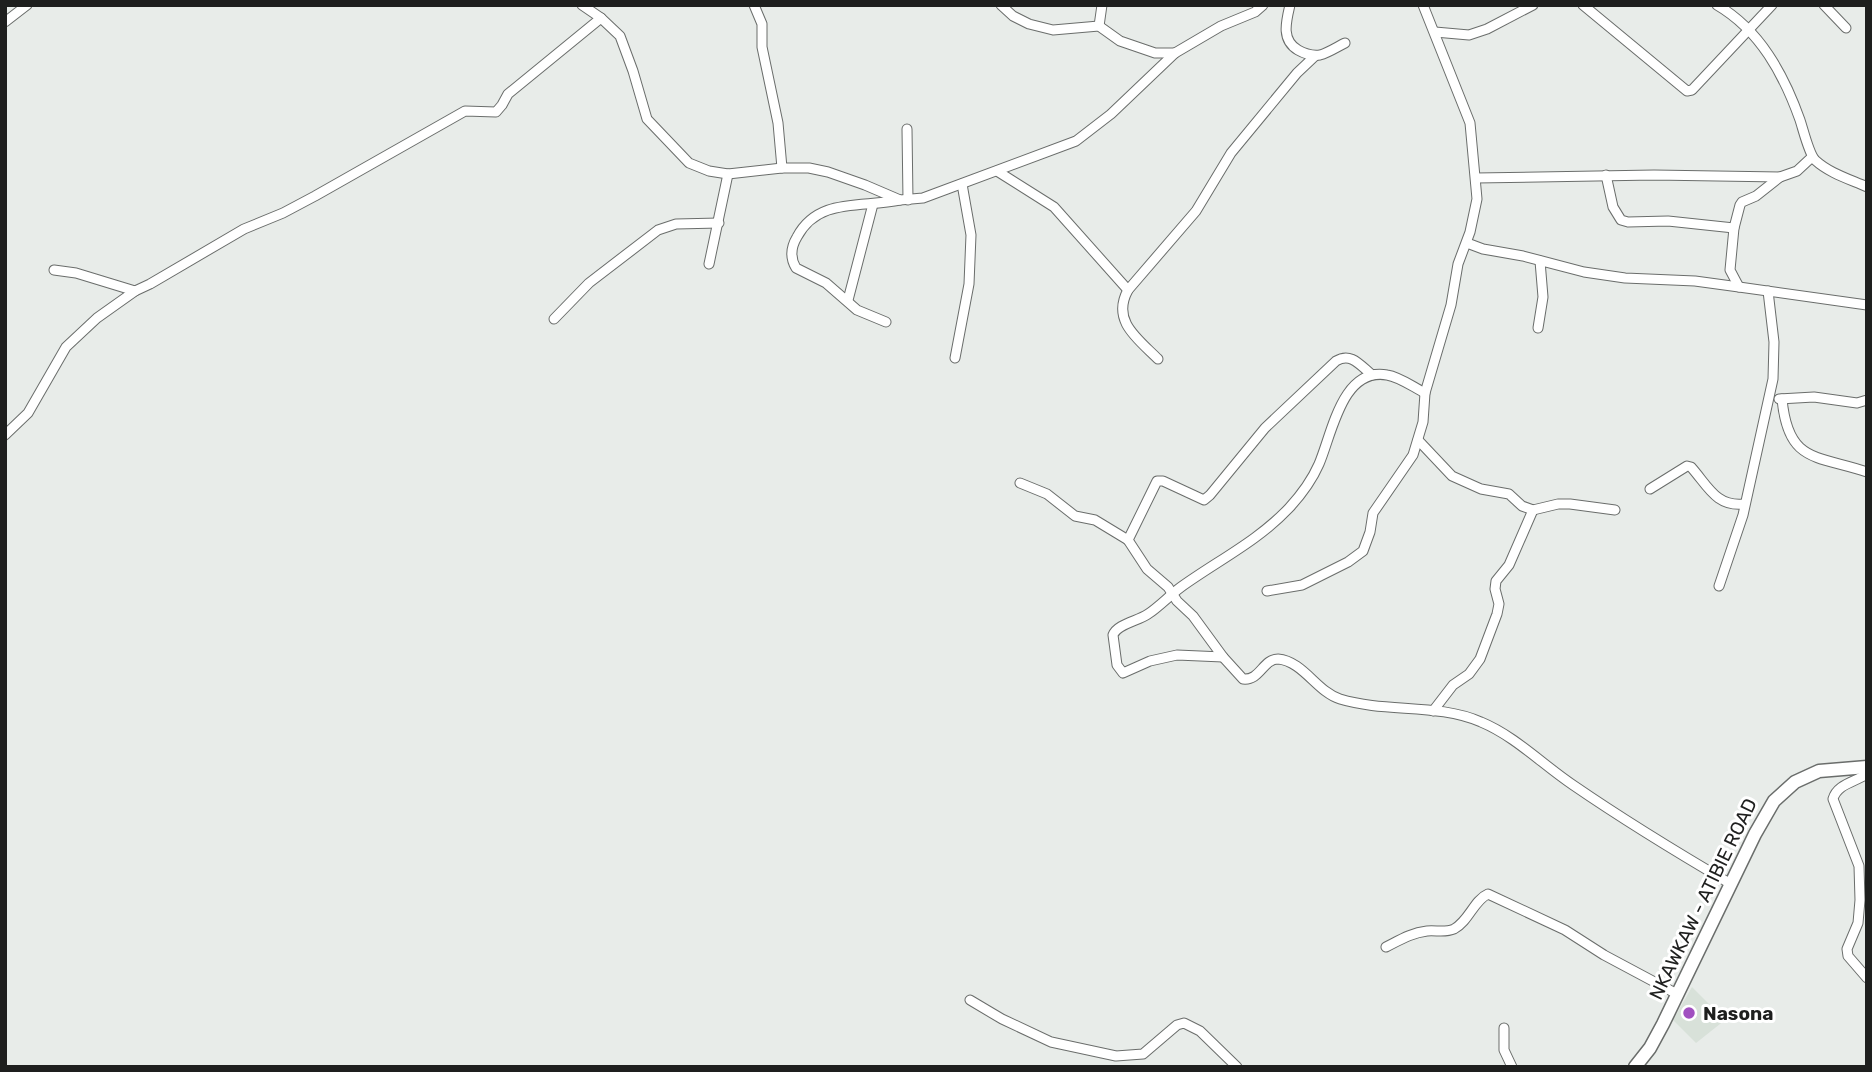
<svg xmlns="http://www.w3.org/2000/svg" width="1872" height="1072" viewBox="0 0 1872 1072" font-family="Rubik,sans-serif">
  <rect width="100%" height="100%" fill="#e8ece9"/>
  <!-- built -->
  <path fill="#d8e1d9" d="M1692,987L1725,1020L1696,1043L1673,1020Z"/>
  <g fill="none" stroke-linecap="round" stroke-linejoin="round">
    <defs>
      <g id="street">
        <path d="M582,5L601,18L620,36L633,71L647,119L689,163L709,171L728,174L782,168H809L828,172L865,185L900,200L923,198L1076,141L1111,114L1175,53L1221,26L1255,12L1263,5"/>
        <path d="M754,5L762,24V47L778,123L782,168"/>
        <path d="M1001,5L1013,16L1029,24L1053,30L1099,26L1120,41L1155,53H1175"/>
        <path d="M1290,5C1286,22 1281,40 1298,50C1305,54 1312,56 1320,55C1328,53 1337,47 1345,43"/>
        <path d="M1583,5L1687,91L1692,90L1772,5"/>
        <path d="M1717,5C1760,30 1784,75 1800,120C1803,129 1809,154 1815,160C1829,173 1849,179 1867,187"/>
        <path d="M1824,5L1846,28"/>
        <path d="M5,22L27,5"/>
        <path d="M1099,26L1102,5"/>
        <path d="M1435,32L1469,35L1487,29L1533,5"/>
        <path d="M907,129L908,200"/>
        <path d="M997,171L1054,207L1128,290"/>
        <path d="M1606,175L1613,207L1621,220L1628,222L1668,221L1734,228"/>
        <path d="M1476,178L1654,175L1780,177"/>
        <path d="M1467,243L1483,249L1523,256L1584,272L1625,278L1695,281L1739,287L1867,305"/>
        <path d="M709,264L728,174"/>
        <path d="M54,270L76,273L135,291L150,284L244,229L283,213L315,196L465,111L496,112L502,105L508,94L601,18"/>
        <path d="M1739,287L1730,270L1734,228L1740,205L1742,202L1756,196L1780,177L1797,171L1812,157"/>
        <path d="M848,300L873,204"/>
        <path d="M554,319L589,283L658,230L676,224L719,223"/>
        <path d="M886,322L857,310L826,283L796,268C790,258 791,247 797,237C818,197 862,208 900,200"/>
        <path d="M1538,328L1543,297L1540,261"/>
        <path d="M955,358L969,284L971,235L962,184"/>
        <path d="M1158,359C1138,339 1111,321 1128,290L1196,211L1231,153L1297,73L1315,56"/>
        <path d="M1372,375C1360,365 1351,352 1336,361L1265,428L1210,495L1204,500L1163,481H1157L1128,540L1147,569L1168,587L1177,601L1193,616L1223,657L1243,679C1260,681 1263,659 1278,659C1303,661 1317,692 1340,699C1386,713 1438,703 1481,722C1515,736 1543,765 1573,785C1624,820 1678,853 1731,884"/>
        <path d="M1779,399L1814,397L1857,403L1867,400"/>
        <path d="M1782,399C1788,463 1816,455 1867,472"/>
        <path d="M5,435L28,413L66,347L97,318L135,291"/>
        <path d="M1418,440L1452,476L1481,489L1509,494L1522,506L1533,510L1558,504H1570L1615,510"/>
        <path d="M1020,483L1047,494L1075,516L1095,520L1128,540"/>
        <path d="M1650,489L1687,466L1691,467C1708,486 1716,507 1744,504"/>
        <path d="M1719,586L1743,515L1773,379L1774,342L1768,291"/>
        <path d="M1267,591L1302,585L1348,562L1363,551L1370,532L1373,513L1413,455L1423,422L1425,393L1451,305L1458,264L1470,232L1477,199L1470,123L1423,5"/>
        <path d="M1223,657L1177,655L1150,661L1123,673L1117,665L1113,635C1117,624 1138,621 1148,614C1160,606 1170,595 1181,587C1217,561 1258,541 1289,508C1301,495 1312,480 1319,464C1332,434 1342,367 1387,375C1400,377 1413,387 1425,393"/>
        <path d="M1433,711L1453,685L1469,674L1480,659L1497,614L1499,604L1495,589L1496,581L1509,565L1533,510"/>
        <path d="M1867,774C1855,782 1837,784 1833,799L1859,866L1860,900L1858,923L1847,949L1848,956L1867,978"/>
        <path d="M1386,947C1400,940 1411,933 1427,931C1436,930 1445,933 1454,929C1469,921 1474,900 1488,894L1565,930L1604,955L1677,994"/>
        <path d="M970,1000L1002,1019L1051,1042L1116,1056L1143,1054L1177,1025L1184,1023L1200,1031L1237,1067"/>
        <path d="M1504,1028V1050L1512,1067"/>
      </g>
      <path id="secondary" d="M1635,1067L1650,1048L1663,1024L1755,834L1774,801L1795,782L1819,771L1867,767"/>
    </defs>
    <!-- street casing -->
    <use href="#street" stroke="#6a6d6b" stroke-width="11"/>
    <!-- secondary casing -->
    <use href="#secondary" stroke="#6a6d6b" stroke-width="15"/>
    <!-- street -->
    <use href="#street" stroke="#fff" stroke-width="9"/>
    <!-- secondary -->
    <use href="#secondary" stroke="#fff" stroke-width="12"/>
  </g>
  <!-- markers -->
  <circle fill="#a150c0" stroke="#fff" stroke-width="2.5" cx="1689" cy="1013" r="7"/>
  <g text-anchor="middle" dominant-baseline="central" stroke-width="6" stroke-linejoin="round" paint-order="stroke">
    <!-- street labels -->
    <g font-size="19" fill="#1e1f1e" stroke="#fff">
      <text transform="translate(1703 899) rotate(-64)">NKAWKAW - ATIBIE ROAD</text>
    </g>
    <!-- poi labels -->
    <g font-size="19" font-weight="bold" fill="#1e1f1e" stroke="#fff" text-anchor="start">
      <text x="1703" y="1013">Nasona</text>
    </g>
  </g>
  <!-- border -->
  <rect width="1872" height="1072" fill="none" stroke="#1e1f1e" stroke-width="14"/>
</svg>
